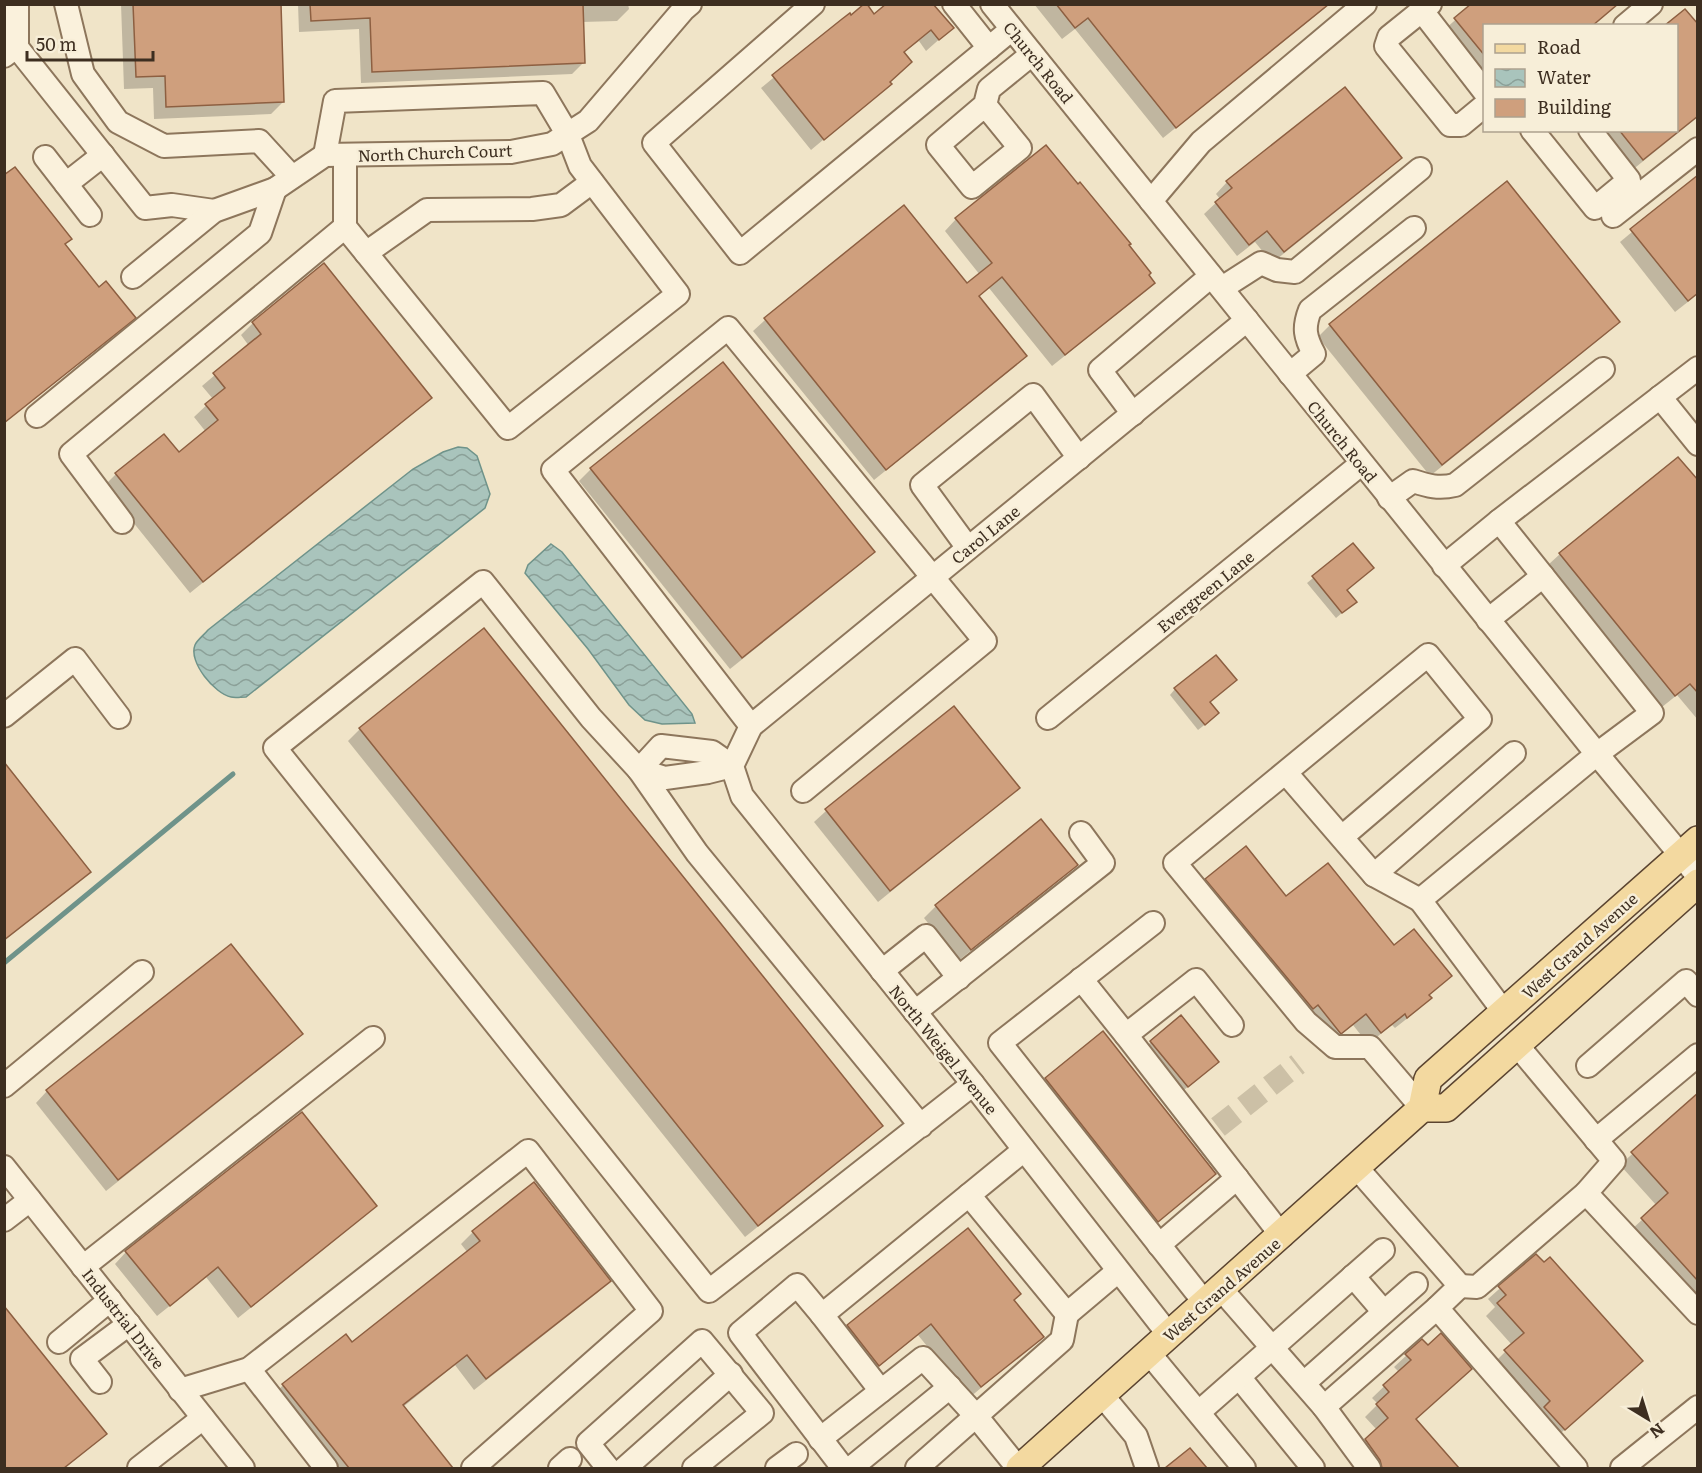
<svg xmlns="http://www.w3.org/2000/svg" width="1702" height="1473" viewBox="0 0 1702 1473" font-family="Literata,serif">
  <defs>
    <pattern id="water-waves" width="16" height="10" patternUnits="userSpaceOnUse" patternTransform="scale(1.5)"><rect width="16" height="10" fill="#a9c4bc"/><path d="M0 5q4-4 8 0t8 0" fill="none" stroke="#8ba098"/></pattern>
  </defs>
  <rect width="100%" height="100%" fill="#f0e4c8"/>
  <!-- water -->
  <g fill="url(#water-waves)" stroke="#6f938a" stroke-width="1.5">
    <path d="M458,447L467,448L477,456L490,494L485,508L246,697C241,697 235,698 231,697C215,694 188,662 195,645C197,640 204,635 208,630L413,469L443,452Z"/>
    <path d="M551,544L562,552L692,714L695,723L662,724L645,720L629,705L588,649L525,573L528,565Z"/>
  </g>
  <!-- shadow -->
  <g fill="#0003">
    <path d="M121,4H279L283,102L271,114L154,119L153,88L124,89Z"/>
    <path d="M298,4H628L629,9L617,21L582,22L584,62L572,74L361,83L359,29L299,32Z"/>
    <path d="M1034,4H1330L1163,138L1075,29L1062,39Z"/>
    <path d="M1473,4H1618L1592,26H1484V82L1443,31Z"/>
    <path d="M874,16L952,28L926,51L919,41L903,53L889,83L890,84L811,150L761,88L843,20Z"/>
    <path d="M1676,26L1698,27V117L1631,171L1598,130H1676Z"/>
    <path d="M1400,158L1388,170L1272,263L1255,242L1237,256L1204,214L1220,199L1216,194L1227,182Z"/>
    <path d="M4,171L99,289L134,318L122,329L4,423Z"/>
    <path d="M1698,177V294L1675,312L1620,242Z"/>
    <path d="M904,207L967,285L980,275L945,231L956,219L1127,245L1153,283L1141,295L1052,366L989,288L978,297L1025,356L1013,368L874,480L753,331L765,320Z"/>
    <path d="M323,265L418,409L190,593L104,486L116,474L178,454L206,432L194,417L213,399L202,386L249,346L241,335L253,323Z"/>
    <path d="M1618,322L1606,334L1430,476L1318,337L1330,325Z"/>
    <path d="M591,469L873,552L861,564L730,669L579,481Z"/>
    <path d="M1698,483V720L1677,695L1662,707L1548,565L1560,554Z"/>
    <path d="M1353,545L1346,591L1349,607L1336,618L1307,583Z"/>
    <path d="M484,630L881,1126L869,1138L745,1237L348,741L360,729Z"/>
    <path d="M1175,689L1212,719L1198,730L1170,695Z"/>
    <path d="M954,708L1018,788L1006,799L878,902L814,822L826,811Z"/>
    <path d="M4,764L89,871L78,883L4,941Z"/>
    <path d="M1041,821L1076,865L1064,876L958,961L924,918L936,906Z"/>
    <path d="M1206,880L1286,898L1394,947L1450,976L1428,996L1430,998L1418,1010L1395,1028L1392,1025L1368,1044L1353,1025L1329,1044L1195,892Z"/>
    <path d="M1103,1033L1214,1174L1145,1232L1034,1091Z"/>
    <path d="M301,1034L289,1046L106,1191L36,1103L47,1091Z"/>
    <path d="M1151,1042L1208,1070L1178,1095L1142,1051Z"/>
    <path d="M1698,1095V1306L1630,1231L1657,1206L1620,1165Z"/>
    <path d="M534,1184L609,1281L597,1293L474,1390L455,1365L403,1407L451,1468H328L272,1397L283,1385L352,1345L468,1253L461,1244L473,1232Z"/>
    <path d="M375,1205L363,1217L238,1318L206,1277L157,1316L115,1264L126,1252Z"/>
    <path d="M967,1230L1012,1300L1042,1337L969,1398L918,1335L866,1377L836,1338L848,1326Z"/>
    <path d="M1536,1256L1629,1372L1552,1441L1494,1363L1512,1345L1486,1316L1495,1307L1488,1299Z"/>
    <path d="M4,1309L105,1434L65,1468H4Z"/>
    <path d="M1422,1341L1414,1420L1457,1468H1366L1354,1452L1377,1430L1365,1417L1378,1404L1372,1398L1399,1372L1394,1367Z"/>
    <path d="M1190,1450L1205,1468H1167Z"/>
  </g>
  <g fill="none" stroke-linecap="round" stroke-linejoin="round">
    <!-- stream -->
    <path stroke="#6f938a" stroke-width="5" d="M4,963L233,774"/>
  </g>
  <!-- building -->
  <g fill="#cf9f7d" stroke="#8d5f41" stroke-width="1.5">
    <path d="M133,4H281L284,102L166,107L165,76L136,77Z"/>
    <path d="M310,4H583L585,63L372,72L370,18L311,21Z"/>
    <path d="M864,4H867L874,14L886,4H933L954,28L939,40L931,30L904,52L912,62L890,82L892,84L824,140L772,75L842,19L850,13L851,15Z"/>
    <path d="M1056,4H1329L1176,128L1088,18L1075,28Z"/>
    <path d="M1471,4H1618L1592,26H1485V56L1454,18Z"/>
    <path d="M1685,9L1698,24V116L1643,160L1619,130H1677V26H1664Z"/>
    <path d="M1345,87L1402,158L1284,252L1267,231L1249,245L1215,202L1232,188L1226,181Z"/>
    <path d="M1046,145L1078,184L1080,182L1131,244L1129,245L1151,273L1149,275L1155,283L1065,355L1002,277L979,296L1027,356L886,470L764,318L904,205L967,283L992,263L955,218Z"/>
    <path d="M15,167L72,239L65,244L99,287L106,281L136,318L4,423V175Z"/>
    <path d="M1698,175V293L1688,301L1630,229Z"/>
    <path d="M1507,181L1620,322L1442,465L1329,324Z"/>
    <path d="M324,263L432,398L203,582L115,473L164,434L179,452L218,420L205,404L225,388L213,373L261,334L252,322Z"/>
    <path d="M723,362L875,552L742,658L590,468Z"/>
    <path d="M1678,457L1698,480V693L1690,684L1675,696L1559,553Z"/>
    <path d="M1353,543L1374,568L1347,590L1357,602L1342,613L1312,576Z"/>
    <path d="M484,628L883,1126L758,1226L359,728Z"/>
    <path d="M1216,655L1237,680L1210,702L1219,713L1205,725L1174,688Z"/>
    <path d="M954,706L1020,788L890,891L825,809Z"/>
    <path d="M4,762L91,872L4,940Z"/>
    <path d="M1041,819L1078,865L971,950L935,905Z"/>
    <path d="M1246,846L1286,896L1328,863L1394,945L1414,929L1452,976L1429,995L1432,998L1407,1018L1405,1014L1381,1033L1366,1014L1341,1034L1318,1005L1313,1009L1205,879Z"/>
    <path d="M231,944L303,1034L118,1180L46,1090Z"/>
    <path d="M1181,1015L1219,1062L1188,1087L1150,1041Z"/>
    <path d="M1103,1031L1216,1174L1158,1222L1045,1078Z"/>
    <path d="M1698,1093V1281L1641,1218L1668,1193L1631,1152Z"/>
    <path d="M302,1112L377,1206L251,1307L218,1267L170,1306L125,1251Z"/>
    <path d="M534,1182L611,1281L486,1379L467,1355L403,1405L453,1468H349L282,1384L346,1334L352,1342L480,1241L472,1231Z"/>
    <path d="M968,1228L1021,1294L1014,1300L1044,1337L981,1387L931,1324L879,1366L847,1325Z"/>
    <path d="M1536,1254L1544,1262L1550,1257L1643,1361L1565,1430L1544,1407L1550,1401L1504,1350L1524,1333L1497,1303L1506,1295L1498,1286Z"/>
    <path d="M4,1306L107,1434L64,1468H4Z"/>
    <path d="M1441,1333L1472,1369L1416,1419L1459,1468H1382L1380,1460L1365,1439L1388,1418L1376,1404L1389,1392L1383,1385L1411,1360L1405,1354L1422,1339L1428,1345Z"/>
    <path d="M1190,1448L1207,1468H1165Z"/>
  </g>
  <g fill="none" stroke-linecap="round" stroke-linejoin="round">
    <!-- minor-tunnel -->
    <path stroke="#ccc0a6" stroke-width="22" stroke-dasharray="22 11" stroke-linecap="butt" d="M1218,1127L1298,1064"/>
    <defs>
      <g id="minor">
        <path d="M66,4L83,74L118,122L164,146L259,141L292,177"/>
        <path d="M813,4L654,143L740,253L1012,29"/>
        <path d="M954,4L989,48"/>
        <path d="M992,4L1597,754L1698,876"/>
        <path d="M1430,4L1389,37L1386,46L1450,125H1461L1484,106"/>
        <path d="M1422,11L1484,91"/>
        <path d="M1625,26L1651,4"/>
        <path d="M4,31L145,208L172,205L214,211"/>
        <path d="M4,56L17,46V4"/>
        <path d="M985,105L1020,148L972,187L938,145L985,105L989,89L1032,54"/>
        <path d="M1532,130L1595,208L1629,180L1590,130"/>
        <path d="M325,155L335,101L543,93L568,135L580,166L678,294L508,428L345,227V155"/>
        <path d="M45,157L90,215"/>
        <path d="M66,184L103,155"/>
        <path d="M1151,201L1201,142L1365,4"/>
        <path d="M1613,216L1698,149"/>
        <path d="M366,253L427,210L532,209L561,205L592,182"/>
        <path d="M133,277L214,211L275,189L325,155L511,152L552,144L588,121L683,10L690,4"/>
        <path d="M1222,288L1261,263L1277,270L1295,272L1420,169"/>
        <path d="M1290,374L1314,354C1305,337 1303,328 1310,310L1414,228"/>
        <path d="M1660,397L1698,444"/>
        <path d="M1133,414L1100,370L1211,276"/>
        <path d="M37,416L260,233L275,189"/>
        <path d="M1389,498L1413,481C1428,486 1439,489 1455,485L1603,369"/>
        <path d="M1499,521L1698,368"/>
        <path d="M122,522L71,454L345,227"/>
        <path d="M968,548L922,485L1033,395L1079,458"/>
        <path d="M1444,566L1499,521L1543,576"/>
        <path d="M1488,620L1543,576L1652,713L1597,754L1420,900L1504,1012"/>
        <path d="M4,716L75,659L119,717"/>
        <path d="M1048,718L1361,464"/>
        <path d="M751,726L553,470L728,328L985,641L803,791"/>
        <path d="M639,770L661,746L712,752L732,766"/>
        <path d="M639,770L665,778L708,772L732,766"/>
        <path d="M1286,773L1374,875L1420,900"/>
        <path d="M1342,837L1480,719L1428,655L1175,863L1306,1022L1335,1047H1370L1422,1108"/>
        <path d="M1374,875L1514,753"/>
        <path d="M1153,923L1000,1043L1205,1303"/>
        <path d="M882,971L926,936L959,978"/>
        <path d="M1081,979L1126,1035"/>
        <path d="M915,1012L1103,863L1081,833"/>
        <path d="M1232,1025L1196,980L1126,1035L1282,1236"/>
        <path d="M1517,1045L1614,1161L1586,1193L1698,1313"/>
        <path d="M1588,1066L1686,981L1698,995"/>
        <path d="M4,1086L142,972"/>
        <path d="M921,1126L697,853L639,770L591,718L483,582L275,748L709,1291C797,1222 885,1154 973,1084"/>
        <path d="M1596,1140L1698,1055"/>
        <path d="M1024,1150L969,1195L1067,1314L1118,1271"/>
        <path d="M4,1167L243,1468"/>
        <path d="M1357,1168L1460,1286L1437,1308L1576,1468"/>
        <path d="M4,1220L30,1200"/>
        <path d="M1159,1245L1237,1178"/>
        <path d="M83,1267L373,1038"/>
        <path d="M1353,1276L1384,1312"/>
        <path d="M1460,1286L1477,1287L1586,1193"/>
        <path d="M1221,1289L1324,1407L1437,1308"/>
        <path d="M822,1315L881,1391"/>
        <path d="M1169,1335L973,1084L742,796L732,766L751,726L1247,320"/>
        <path d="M59,1342L110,1300"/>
        <path d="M1149,1353L1244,1468"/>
        <path d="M249,1369L326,1468"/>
        <path d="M1239,1377L1313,1468"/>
        <path d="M100,1382L82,1359L129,1324"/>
        <path d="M1304,1383L1416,1284"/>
        <path d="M180,1390L249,1369L528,1151L651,1311L473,1468"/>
        <path d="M1102,1395L1136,1436L1147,1468"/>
        <path d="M1324,1407L1369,1468"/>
        <path d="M1199,1412L1383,1250"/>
        <path d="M820,1439L923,1358L976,1416L1018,1468"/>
        <path d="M139,1468L203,1418"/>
        <path d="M560,1468L570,1459"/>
        <path d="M608,1468L588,1443L702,1341L762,1413L694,1468"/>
        <path d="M625,1468L731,1374"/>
        <path d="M777,1468L796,1454"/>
        <path d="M843,1468L740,1333L797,1285L822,1315L969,1195"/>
        <path d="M851,1468L950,1387"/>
        <path d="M917,1468L1062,1340L1067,1314"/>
        <path d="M1622,1468L1698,1407"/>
      </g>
      <g id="major">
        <path d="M1422,1108H1446L1698,883"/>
        <path d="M1020,1468L1422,1108L1428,1079L1698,840"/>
      </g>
    </defs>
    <!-- minor casing -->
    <use href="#minor" stroke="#8d765c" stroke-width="26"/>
    <!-- major casing -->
    <use href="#major" stroke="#5b4430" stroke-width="30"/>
    <!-- minor -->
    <use href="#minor" stroke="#faf1dc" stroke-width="22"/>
    <!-- major -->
    <use href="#major" stroke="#f3d9a0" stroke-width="27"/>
  </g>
  <g text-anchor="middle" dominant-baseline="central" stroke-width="5" stroke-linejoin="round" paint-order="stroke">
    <!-- street labels -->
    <g font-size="16" fill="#3d2e20" stroke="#f7eed8">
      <text transform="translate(1039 62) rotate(51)">Church Road</text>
      <text transform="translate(435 152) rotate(-2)">North Church Court</text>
      <text transform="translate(1343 441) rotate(51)">Church Road</text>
      <text transform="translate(985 534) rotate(-39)">Carol Lane</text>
      <text transform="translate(1205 591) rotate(-39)">Evergreen Lane</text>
      <text transform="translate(1579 945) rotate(-42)">West Grand Avenue</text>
      <text transform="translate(944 1049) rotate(51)">North Weigel Avenue</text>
      <text transform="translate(1221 1289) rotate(-41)">West Grand Avenue</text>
      <text transform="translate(124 1318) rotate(52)">Industrial Drive</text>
    </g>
  </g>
  <!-- border -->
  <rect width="1702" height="1473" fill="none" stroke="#3d2e20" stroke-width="12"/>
  <!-- legend -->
  <rect x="1483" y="24" width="195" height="108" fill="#f7eed8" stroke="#ada18e" stroke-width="1.5"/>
  <rect x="1495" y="44" width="30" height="9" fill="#f3d9a0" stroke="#ada18e" stroke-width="1.5"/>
  <text x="1537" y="54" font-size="18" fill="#3d2e20">Road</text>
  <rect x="1495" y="69" width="30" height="18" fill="url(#water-waves)" stroke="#ada18e" stroke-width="1.5"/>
  <text x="1537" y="84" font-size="18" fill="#3d2e20">Water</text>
  <rect x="1495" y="99" width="30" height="18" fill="#cf9f7d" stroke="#ada18e" stroke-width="1.5"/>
  <text x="1537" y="114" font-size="18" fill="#3d2e20">Building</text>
  <!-- north arrow -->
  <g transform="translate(1648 1419) rotate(142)" stroke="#f7eed8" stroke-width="4.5" paint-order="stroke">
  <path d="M0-4.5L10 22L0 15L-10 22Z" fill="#3d2e20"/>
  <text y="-9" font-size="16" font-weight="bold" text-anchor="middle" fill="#3d2e20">N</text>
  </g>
  <!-- scale -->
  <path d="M27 51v9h126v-9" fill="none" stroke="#3d2e20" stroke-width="3"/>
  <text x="36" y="51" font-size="18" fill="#3d2e20" stroke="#f7eed8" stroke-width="4.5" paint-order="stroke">50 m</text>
</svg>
